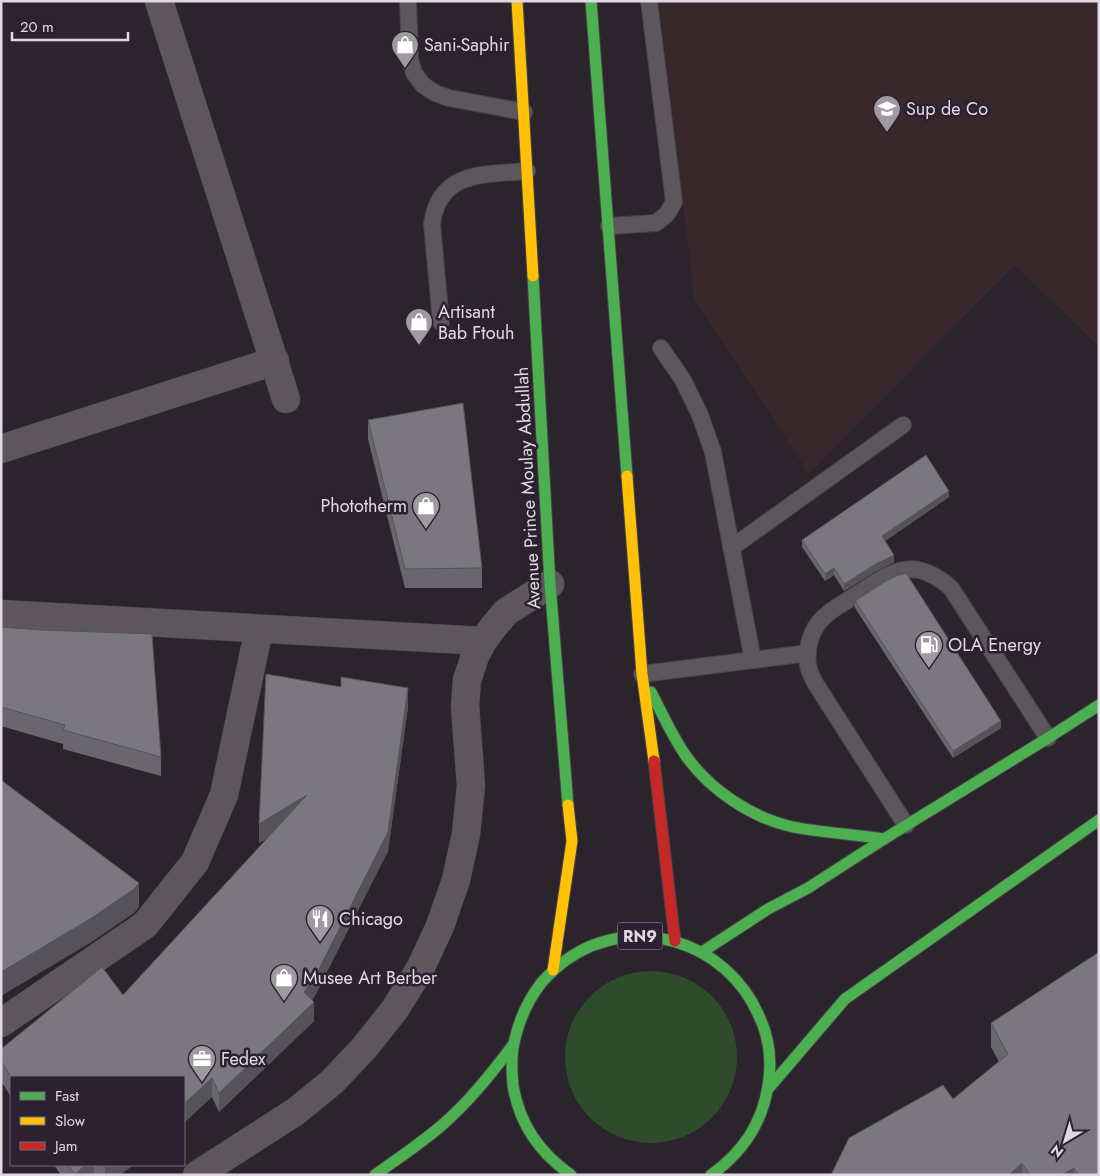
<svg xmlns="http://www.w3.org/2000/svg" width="1100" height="1176" viewBox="0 0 1100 1176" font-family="Jost,sans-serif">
  <rect width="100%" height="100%" fill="#2b242c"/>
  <!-- education -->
  <path fill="#38272b" d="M659,1H1099V347L1015,265L809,474L694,299Z"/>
  <!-- green -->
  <circle fill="#2e4c2b" cx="651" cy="1057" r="86"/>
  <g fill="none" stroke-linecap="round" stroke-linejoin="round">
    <defs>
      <g id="lane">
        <path d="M408,1L410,59L414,73L423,85L435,93L449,98L524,112"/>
        <path d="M609,226L656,223L667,214L674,202L649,1"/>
        <path d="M441,322L432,224C439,170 485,175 527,171"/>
        <path d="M661,348L683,380L700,415L713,452L753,660"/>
        <path d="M731,548L903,425"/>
        <path d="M642,674L808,653"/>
        <path d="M906,825L817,686C814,682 812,677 810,672C804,657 809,635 819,622C829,610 844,603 856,595C892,571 913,555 951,588L1048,738"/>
      </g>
      <g id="street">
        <path d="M159,1L286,399"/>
        <path d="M1,449L275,361"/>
        <path d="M1,614L483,641"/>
        <path d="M1,1023L145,925L195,862L224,795L259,629"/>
        <path d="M197,1175L295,1112L332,1082L365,1047L395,1009L420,969L440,926L456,880L466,834L471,786L465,706L467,680L475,656L483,641L494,626L506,612L550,584"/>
      </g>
      <g id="fast">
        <path d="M591,1L627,476"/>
        <path d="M533,276L550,584L568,805"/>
        <path d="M651,692C662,713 672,736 686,756C710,790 752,818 793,827C823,833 854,834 884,839"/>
        <path d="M702,952L768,909L808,888L884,839L1048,738L1099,705"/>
        <path d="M768,1089L845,999L1099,820"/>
        <path d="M375,1175C397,1159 420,1144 441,1126C468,1103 491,1074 513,1045"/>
        <path d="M571,1175C539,1152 520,1125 513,1086C512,1074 511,1060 513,1048C517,1026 525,1005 539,986C546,976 556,968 566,960C633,912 727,941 759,1016C769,1037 772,1062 768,1086C762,1124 743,1152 711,1175"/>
      </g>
      <g id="slow">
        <path d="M517,1L533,276"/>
        <path d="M627,476L642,674L654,761"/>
        <path d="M553,970L572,841L568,805"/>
      </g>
      <path id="jam" d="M654,761L675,941"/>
    </defs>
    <!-- lane casing -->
    <use href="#lane" stroke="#484249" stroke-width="18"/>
    <!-- street casing -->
    <use href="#street" stroke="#484249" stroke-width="29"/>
    <!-- fast casing -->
    <use href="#fast" stroke="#484249" stroke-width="13"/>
    <!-- slow casing -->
    <use href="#slow" stroke="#484249" stroke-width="13"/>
    <!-- jam casing -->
    <use href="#jam" stroke="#484249" stroke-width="13"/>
    <!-- lane -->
    <use href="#lane" stroke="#5d575d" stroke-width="16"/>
    <!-- street -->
    <use href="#street" stroke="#5d575d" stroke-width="28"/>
    <!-- fast -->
    <use href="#fast" stroke="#4caf50" stroke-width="11"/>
    <!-- slow -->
    <use href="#slow" stroke="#ffc107" stroke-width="11"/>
    <!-- jam -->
    <use href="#jam" stroke="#c62828" stroke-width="11"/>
  </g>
  <!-- wall -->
  <g fill="#69666d">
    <path d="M368,420L482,568V588H405L368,439Z"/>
    <path d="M949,497L885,541L894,562L876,571L844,591L834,575L825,581L802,547V540Z"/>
    <path d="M855,601L1001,728L953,758L855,608Z"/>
    <path d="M1,627L161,757V776L63,749V744L1,726Z"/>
    <path d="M408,707L388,851L312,1000L314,1021L219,1112L212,1097L11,1077V1097L1,1081V1049L123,995L268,838L259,843Z"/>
    <path d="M991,1023L1099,1175H831L953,1099L999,1062L991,1047Z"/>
    <path d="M54,1165H133L120,1175H61Z"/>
  </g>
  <!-- shaded-wall -->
  <g fill="#555359">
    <path d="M949,491V497L882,543V536Z"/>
    <path d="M894,555V562L876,571L844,591V584L876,564Z"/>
    <path d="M834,568V575L825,581V574Z"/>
    <path d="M408,688V707L388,851L315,996L304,1011V992Z"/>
    <path d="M1001,721V728L953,758V751Z"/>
    <path d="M307,795V814L259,843V824Z"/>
    <path d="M139,883V907L134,913L90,943L1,996V972Z"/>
    <path d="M314,1002V1021L219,1112V1093Z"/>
    <path d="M212,1078V1097L184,1123V1104Z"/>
    <path d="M1022,1163V1175H1009Z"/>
    <path d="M85,1165H94V1175H75Z"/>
    <path d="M108,1165H133L120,1175H105V1167Z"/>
    <path d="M1074,1168V1175H1062Z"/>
  </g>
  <!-- building -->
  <g fill="#7a777f" stroke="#555359">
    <path d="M463,403L482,568L405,569L368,420Z"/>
    <path d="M926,455L949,491L882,536L894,555L876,564L844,584L834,568L825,574L802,540Z"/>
    <path d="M906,573L1001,721L953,751L855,601L886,581L896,576Z"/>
    <path d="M1,627L41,630L152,634L161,757L63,730L65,725L1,707Z"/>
    <path d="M266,674L341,687V677L408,688L388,832L315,977L304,992L314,1002L219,1093L212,1078L184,1104V1077H11L1,1061V1049L102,967L123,995L307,795L259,824Z"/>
    <path d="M1,780L139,883L134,889L90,919L1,972Z"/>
    <path d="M1099,952V1175H1079L1074,1168L1062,1175H1030L1022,1163L1009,1175H831L849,1138L943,1085L953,1099L1008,1054L991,1023Z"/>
    <path d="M68,1165H85L75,1174Z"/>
    <path d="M102,1165H108L105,1167Z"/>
  </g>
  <!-- icons -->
  <defs>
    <symbol id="shop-pin" viewBox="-11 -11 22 30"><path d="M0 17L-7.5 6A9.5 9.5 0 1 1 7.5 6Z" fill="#a199a2" stroke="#2c2130"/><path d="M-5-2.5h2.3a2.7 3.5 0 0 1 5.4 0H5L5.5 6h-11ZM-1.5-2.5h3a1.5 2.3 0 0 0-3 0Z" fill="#fff"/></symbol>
    <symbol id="university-pin" viewBox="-11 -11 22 30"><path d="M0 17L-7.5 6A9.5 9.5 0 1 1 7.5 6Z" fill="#a199a2" stroke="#2c2130"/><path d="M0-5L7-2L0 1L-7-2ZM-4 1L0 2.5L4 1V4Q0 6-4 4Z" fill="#fff"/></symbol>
    <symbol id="fuel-pin" viewBox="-11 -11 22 30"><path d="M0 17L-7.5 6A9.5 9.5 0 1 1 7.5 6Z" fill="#a199a2" stroke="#2c2130"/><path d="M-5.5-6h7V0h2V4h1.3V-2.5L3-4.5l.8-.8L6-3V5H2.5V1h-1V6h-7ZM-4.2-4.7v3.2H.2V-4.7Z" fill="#fff"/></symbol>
    <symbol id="restaurant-pin" viewBox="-11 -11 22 30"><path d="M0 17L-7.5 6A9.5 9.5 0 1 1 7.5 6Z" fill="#a199a2" stroke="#2c2130"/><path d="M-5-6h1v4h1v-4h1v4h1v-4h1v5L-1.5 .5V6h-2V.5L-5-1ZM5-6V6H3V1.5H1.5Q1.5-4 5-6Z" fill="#fff"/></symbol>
    <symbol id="office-pin" viewBox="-11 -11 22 30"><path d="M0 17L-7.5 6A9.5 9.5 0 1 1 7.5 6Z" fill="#a199a2" stroke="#2c2130"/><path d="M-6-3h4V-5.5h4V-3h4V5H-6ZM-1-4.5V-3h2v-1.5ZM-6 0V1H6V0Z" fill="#fff"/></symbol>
  </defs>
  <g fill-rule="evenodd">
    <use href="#shop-pin" x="389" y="29" width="32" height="43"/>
    <use href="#university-pin" x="871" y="93" width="32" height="43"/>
    <use href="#shop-pin" x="403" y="306" width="32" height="43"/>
    <use href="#shop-pin" x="410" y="490" width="32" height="43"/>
    <use href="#fuel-pin" x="913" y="629" width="32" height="43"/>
    <use href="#restaurant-pin" x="304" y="903" width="32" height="43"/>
    <use href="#shop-pin" x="268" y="962" width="32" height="43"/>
    <use href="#office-pin" x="186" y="1043" width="32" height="43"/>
  </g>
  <g text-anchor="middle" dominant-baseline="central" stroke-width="5" stroke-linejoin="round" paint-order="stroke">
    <!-- shield labels -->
    <rect fill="#2c2130" stroke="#aaa1ad" stroke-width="1" x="617.5" y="922.5" width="45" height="27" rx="4"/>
    <g font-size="16" font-weight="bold" fill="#e0d8e2">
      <text x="640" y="936">RN9</text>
    </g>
    <!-- poi labels -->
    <g font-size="18" fill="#e0d8e2" stroke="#2c2130" text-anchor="start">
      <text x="424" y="45">Sani-Saphir</text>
      <text x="906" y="109">Sup de Co</text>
      <text x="438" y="312">Artisant<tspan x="438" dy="21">Bab Ftouh</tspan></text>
      <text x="407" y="506" text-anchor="end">Phototherm</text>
      <text x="948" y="645">OLA Energy</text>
      <text x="339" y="919">Chicago</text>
      <text x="303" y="978">Musee Art Berber</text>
      <text x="221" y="1059">Fedex</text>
    </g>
    <!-- street labels -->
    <g font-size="18" fill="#e0d8e2" stroke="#2c2130">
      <text transform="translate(528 488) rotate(-93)">Avenue Prince Moulay Abdullah</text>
    </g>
  </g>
  <!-- border -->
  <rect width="1100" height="1176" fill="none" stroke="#e0d8e2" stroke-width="5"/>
  <!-- legend -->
  <rect x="10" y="1076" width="175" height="90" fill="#2c2130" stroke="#746a77"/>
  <rect x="20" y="1092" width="25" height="8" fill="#4caf50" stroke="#746a77"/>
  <text x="55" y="1101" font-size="15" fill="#e0d8e2">Fast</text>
  <rect x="20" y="1117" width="25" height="8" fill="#ffc107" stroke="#746a77"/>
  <text x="55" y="1126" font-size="15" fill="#e0d8e2">Slow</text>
  <rect x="20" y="1142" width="25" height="8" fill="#c62828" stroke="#746a77"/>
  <text x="55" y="1151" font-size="15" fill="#e0d8e2">Jam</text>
  <!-- north arrow -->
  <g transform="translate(1065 1141) rotate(218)" stroke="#2c2130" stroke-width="4" paint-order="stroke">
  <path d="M0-4L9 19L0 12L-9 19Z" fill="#e0d8e2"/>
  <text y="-8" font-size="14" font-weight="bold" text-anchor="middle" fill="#e0d8e2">N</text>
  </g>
  <!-- scale -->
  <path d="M12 32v8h116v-8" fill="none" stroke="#e0d8e2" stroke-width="2.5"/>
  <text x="20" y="32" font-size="15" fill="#e0d8e2" stroke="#2c2130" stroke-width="4" paint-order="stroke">20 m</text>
</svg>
